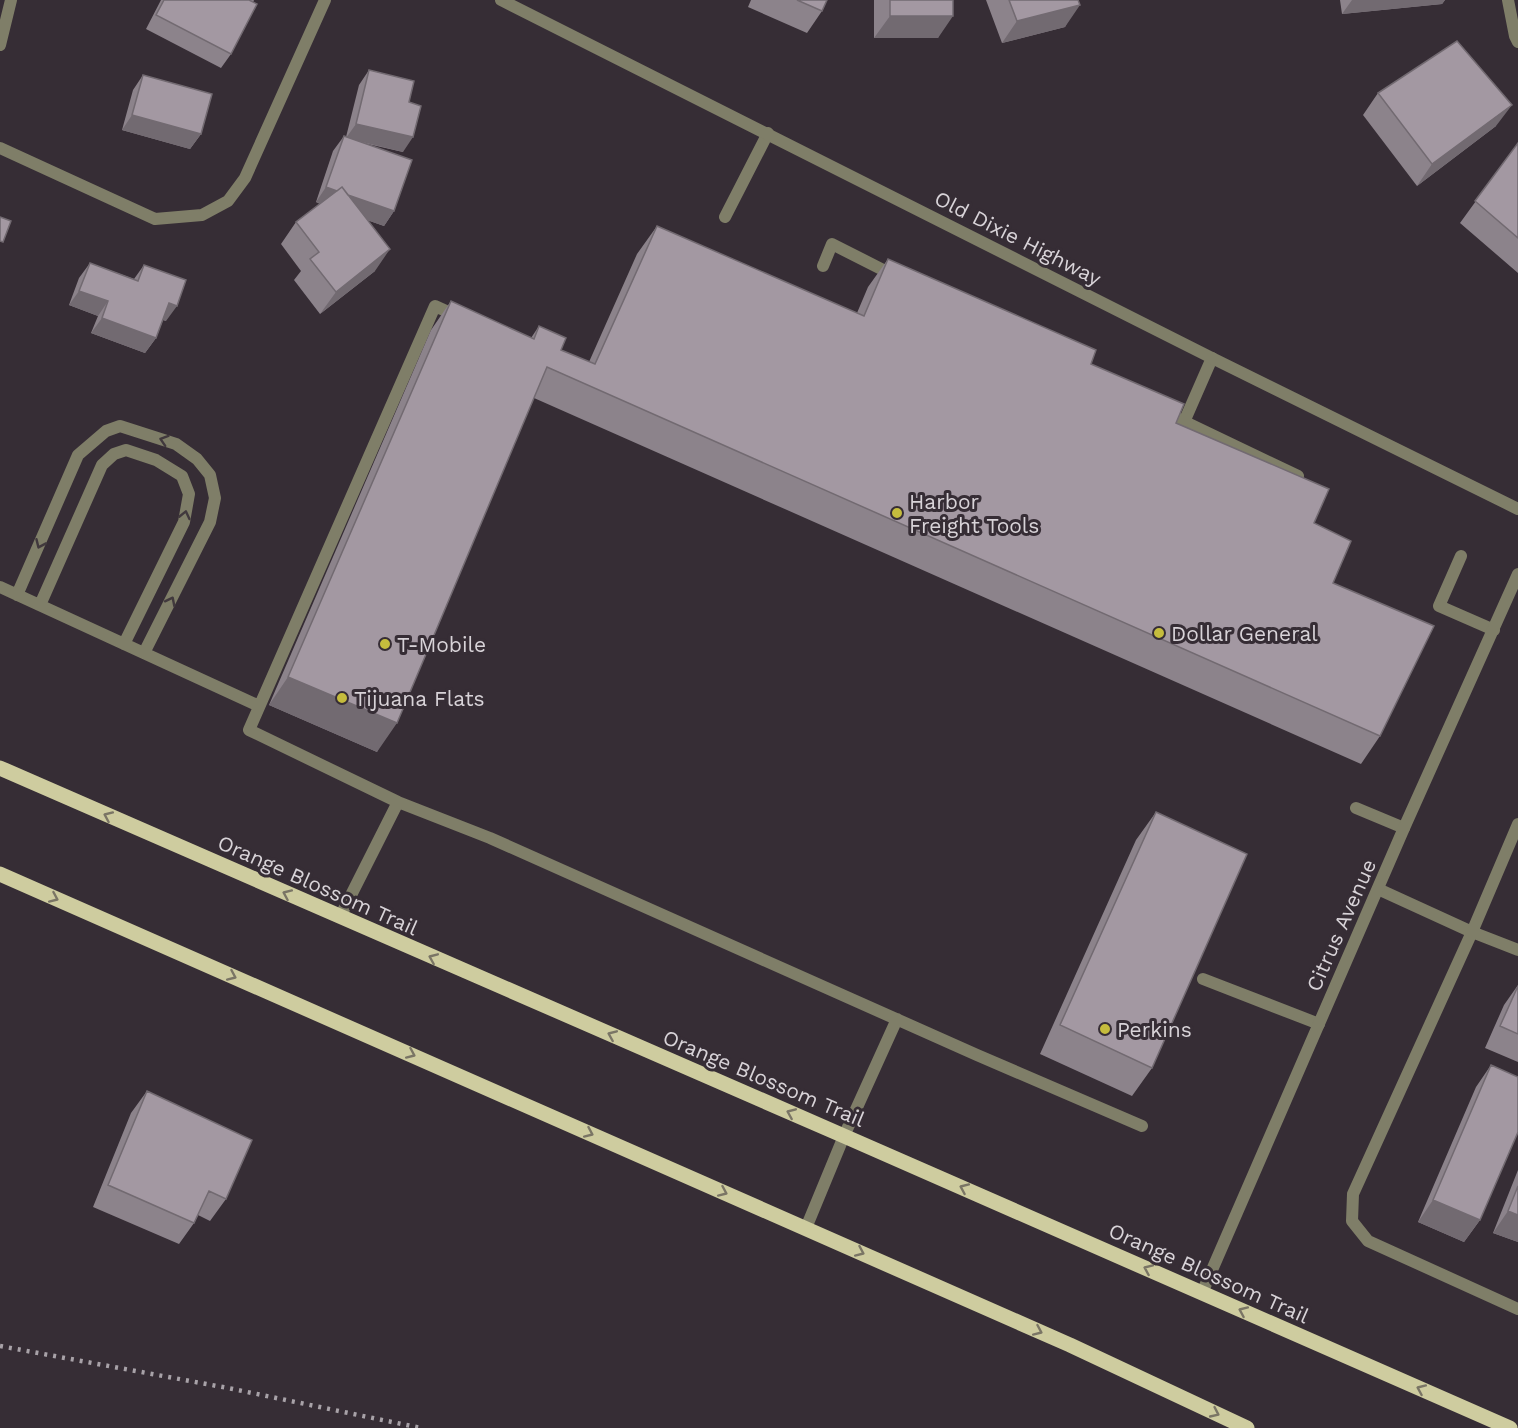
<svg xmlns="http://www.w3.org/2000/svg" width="1518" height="1428" viewBox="0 0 1518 1428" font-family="'Work Sans',sans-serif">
<rect width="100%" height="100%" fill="#362d35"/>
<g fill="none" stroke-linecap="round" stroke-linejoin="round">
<!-- service -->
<path stroke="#7f7e68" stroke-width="12" d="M0,45l11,-45
M725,217l43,-84
M823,266l9,-22 63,32
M457,316l-22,-10 -186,424 149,72 92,36 487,217 165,71
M1164,412l134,64
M1184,422l28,-64
M1461,556l-22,50 55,24
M0,587l259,119
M17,595l61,-140 28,-24 14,-5 56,18 21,15 13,16 5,23 -5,24 -66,131
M40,605l62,-140 12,-11 12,-4 30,10 26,16 7,18 -5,28 -60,122
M1356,808l48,20
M1518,824l-46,108 -119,262 -1,27 16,20 150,68
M1378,889l94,43 46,18
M340,917l58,-115
M1203,979l116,45
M806,1228l38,-92 53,-117"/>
<!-- minor -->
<path stroke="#7f7e68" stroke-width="12" d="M1508,0l7,36 3,6
M0,148l155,71 47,-4 26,-14 17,-23 80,-178
M1202,1293l202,-465 114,-254"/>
<!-- tertiary -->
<path stroke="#7f7e68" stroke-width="12" d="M501,0l711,358 306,151"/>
<!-- primary -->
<path stroke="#cecc9f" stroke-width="15" d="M0,768l844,368 666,292
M0,874l1070,471 177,83"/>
<!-- rail -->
<path stroke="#a8a2a8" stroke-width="4.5" stroke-dasharray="3 6" stroke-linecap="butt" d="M0,1346l228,42 193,40"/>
</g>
<!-- wall -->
<path fill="#8c838b" d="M161,0h93l-23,54 -10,14 -75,-39z
M751,0h76l-5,11 -15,22 -59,-26z
M874,0h79l-15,38h-64z
M986,0h92l-13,27 -63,16z
M1340,0h105l-3,4 -100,10z
M369,70l40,32 -6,50 -44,-10 35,69 -10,15 -17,-6 8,51 -55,43 -26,-34 7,-9 -20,-27 15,-22 24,-18 -4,-2 17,-51 11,-15 2,1 13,-52z
M143,75l58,59 -11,15 -68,-19 11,-40z
M1378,93l118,33 -79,60 -54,-71z
M1518,143v130l-58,-50z
M657,226l200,87 11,-26 20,-28 203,105 85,59 138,100 66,213 -19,28 -827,-366 -157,354 -108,-47 162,-375 20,-29 80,37 8,-12 22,24 28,12 48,-108z
M90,263l44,16 10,-14 22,56 -3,-1 -7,18 -11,15 -54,-20 7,-17 -29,-11 10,-27z
M1156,812l-4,256 -20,28 -92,-42 96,-214z
M1518,985v77l-33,-14 19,-43z
M1491,1065l-11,155 -16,22 -46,-20 58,-135z
M147,1091l79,108 -16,22 -12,-6 -4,8 -15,21 -86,-37 38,-94z
M1518,1170v72l-25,-9z"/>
<!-- shaded-wall -->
<path fill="#726a71" d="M1352,0h93l-3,4 -100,10z
M1080,5l-15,22 -63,16 15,-22z
M890,16h63l-15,22h-64z
M1512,105l-16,21 -79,60 15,-22z
M132,115l69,19 -11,15 -68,-19z
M356,124l57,13 -10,15 -57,-14z
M326,187l68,24 -10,15 -68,-24z
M390,249l-15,22 -55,43 16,-22z
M79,291l29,10 -10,15 -29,-11z
M169,303l8,3 -11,15 -8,-3z
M102,318l54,20 -11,15 -54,-20z
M288,677l109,46 -20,29 -108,-47z
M1433,1200l47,20 -16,22 -46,-20z
M1508,1211l10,4v27l-25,-9z"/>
<!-- building -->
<path fill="#a398a2" stroke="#726a71" stroke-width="1.5" d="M164,0h85l8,4 -26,50 -75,-39z
M797,0h30l-5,11z
M890,0h63v16h-63z
M1009,0h69l2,5 -63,16z
M1457,41l55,64 -80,59 -54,-71z
M369,70l45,11 -5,21 12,4 -8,31 -57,-13z
M143,75l69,19 -11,40 -69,-19z
M344,136l68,24 -18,51 -46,-16 -6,-8 -5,4 -11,-4z
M1518,143v95l-43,-37z
M342,187l48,62 -54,43 -26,-33 9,-7 -23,-30z
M0,217l11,4 -8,21 -3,-1z
M657,226l207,90 24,-57 208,91 -5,14 93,40 -8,19 153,66 -15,34 37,18 -18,42 101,43 -54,110 -833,-369 -150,356 -109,-46 163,-376 83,38 5,-13 27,12 -5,12 34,14z
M90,263l48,18 6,-16 42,15 -9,26 -8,-3 -13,35 -54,-20 6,-17 -29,-10z
M1156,812l91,42 -95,214 -92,-43z
M1518,986v48l-18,-8z
M1491,1065l27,12v55l-38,88 -47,-20z
M147,1091l105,49 -26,59 -17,-8 -15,32 -86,-38z
M1518,1186v29l-10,-4z"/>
<!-- one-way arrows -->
<defs><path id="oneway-chevron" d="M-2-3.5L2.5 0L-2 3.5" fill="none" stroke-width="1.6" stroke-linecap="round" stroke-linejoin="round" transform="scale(1.5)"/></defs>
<g stroke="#41393d">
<use href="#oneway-chevron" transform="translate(164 440) rotate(-162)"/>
<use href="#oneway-chevron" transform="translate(185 515) rotate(-77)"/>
<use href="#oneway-chevron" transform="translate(40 544) rotate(114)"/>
<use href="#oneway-chevron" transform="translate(171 601) rotate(-63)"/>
</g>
<g stroke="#7a7565">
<use href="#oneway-chevron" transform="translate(108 816) rotate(-156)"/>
<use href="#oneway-chevron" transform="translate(287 894) rotate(-156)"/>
<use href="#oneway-chevron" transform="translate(54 898) rotate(24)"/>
<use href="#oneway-chevron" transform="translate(433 958) rotate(-157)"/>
<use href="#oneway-chevron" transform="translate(232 976) rotate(24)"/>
<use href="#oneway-chevron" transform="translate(612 1035) rotate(-157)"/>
<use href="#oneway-chevron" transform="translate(411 1054) rotate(24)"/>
<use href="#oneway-chevron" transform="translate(791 1113) rotate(-157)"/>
<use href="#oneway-chevron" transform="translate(589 1133) rotate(24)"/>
<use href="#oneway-chevron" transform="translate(964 1188) rotate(-156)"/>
<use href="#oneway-chevron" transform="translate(723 1192) rotate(24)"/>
<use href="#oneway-chevron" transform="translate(860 1252) rotate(24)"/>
<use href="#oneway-chevron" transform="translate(1148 1269) rotate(-156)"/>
<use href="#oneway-chevron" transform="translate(1243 1311) rotate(-156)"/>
<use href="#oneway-chevron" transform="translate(1038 1331) rotate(24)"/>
<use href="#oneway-chevron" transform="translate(1421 1389) rotate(-156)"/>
<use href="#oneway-chevron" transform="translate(1215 1413) rotate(25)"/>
</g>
<!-- markers -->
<g fill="#c5bc3d" stroke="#362d35" stroke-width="2">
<circle cx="897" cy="513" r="6"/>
<circle cx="1159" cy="633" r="6"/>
<circle cx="385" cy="644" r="6"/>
<circle cx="342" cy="698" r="6"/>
<circle cx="1105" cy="1029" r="6"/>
</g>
<g text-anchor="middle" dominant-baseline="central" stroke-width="6" stroke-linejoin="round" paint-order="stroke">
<!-- street labels -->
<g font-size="21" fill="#d8d3d8" stroke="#362d35">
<text transform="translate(1018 238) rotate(27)">Old Dixie Highway</text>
<text transform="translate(318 885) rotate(24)">Orange Blossom Trail</text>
<text transform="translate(1341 925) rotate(-66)">Citrus Avenue</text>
<text transform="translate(764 1078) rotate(23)">Orange Blossom Trail</text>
<text transform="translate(1209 1273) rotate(24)">Orange Blossom Trail</text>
</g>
<!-- poi labels -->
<g font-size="21" fill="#d8d3d8" stroke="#362d35" text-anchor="start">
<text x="909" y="501">Harbor<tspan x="909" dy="24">Freight Tools</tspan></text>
<text x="1171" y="633">Dollar General</text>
<text x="397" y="644">T-Mobile</text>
<text x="354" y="698">Tijuana Flats</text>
<text x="1117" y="1029">Perkins</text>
</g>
</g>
</svg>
